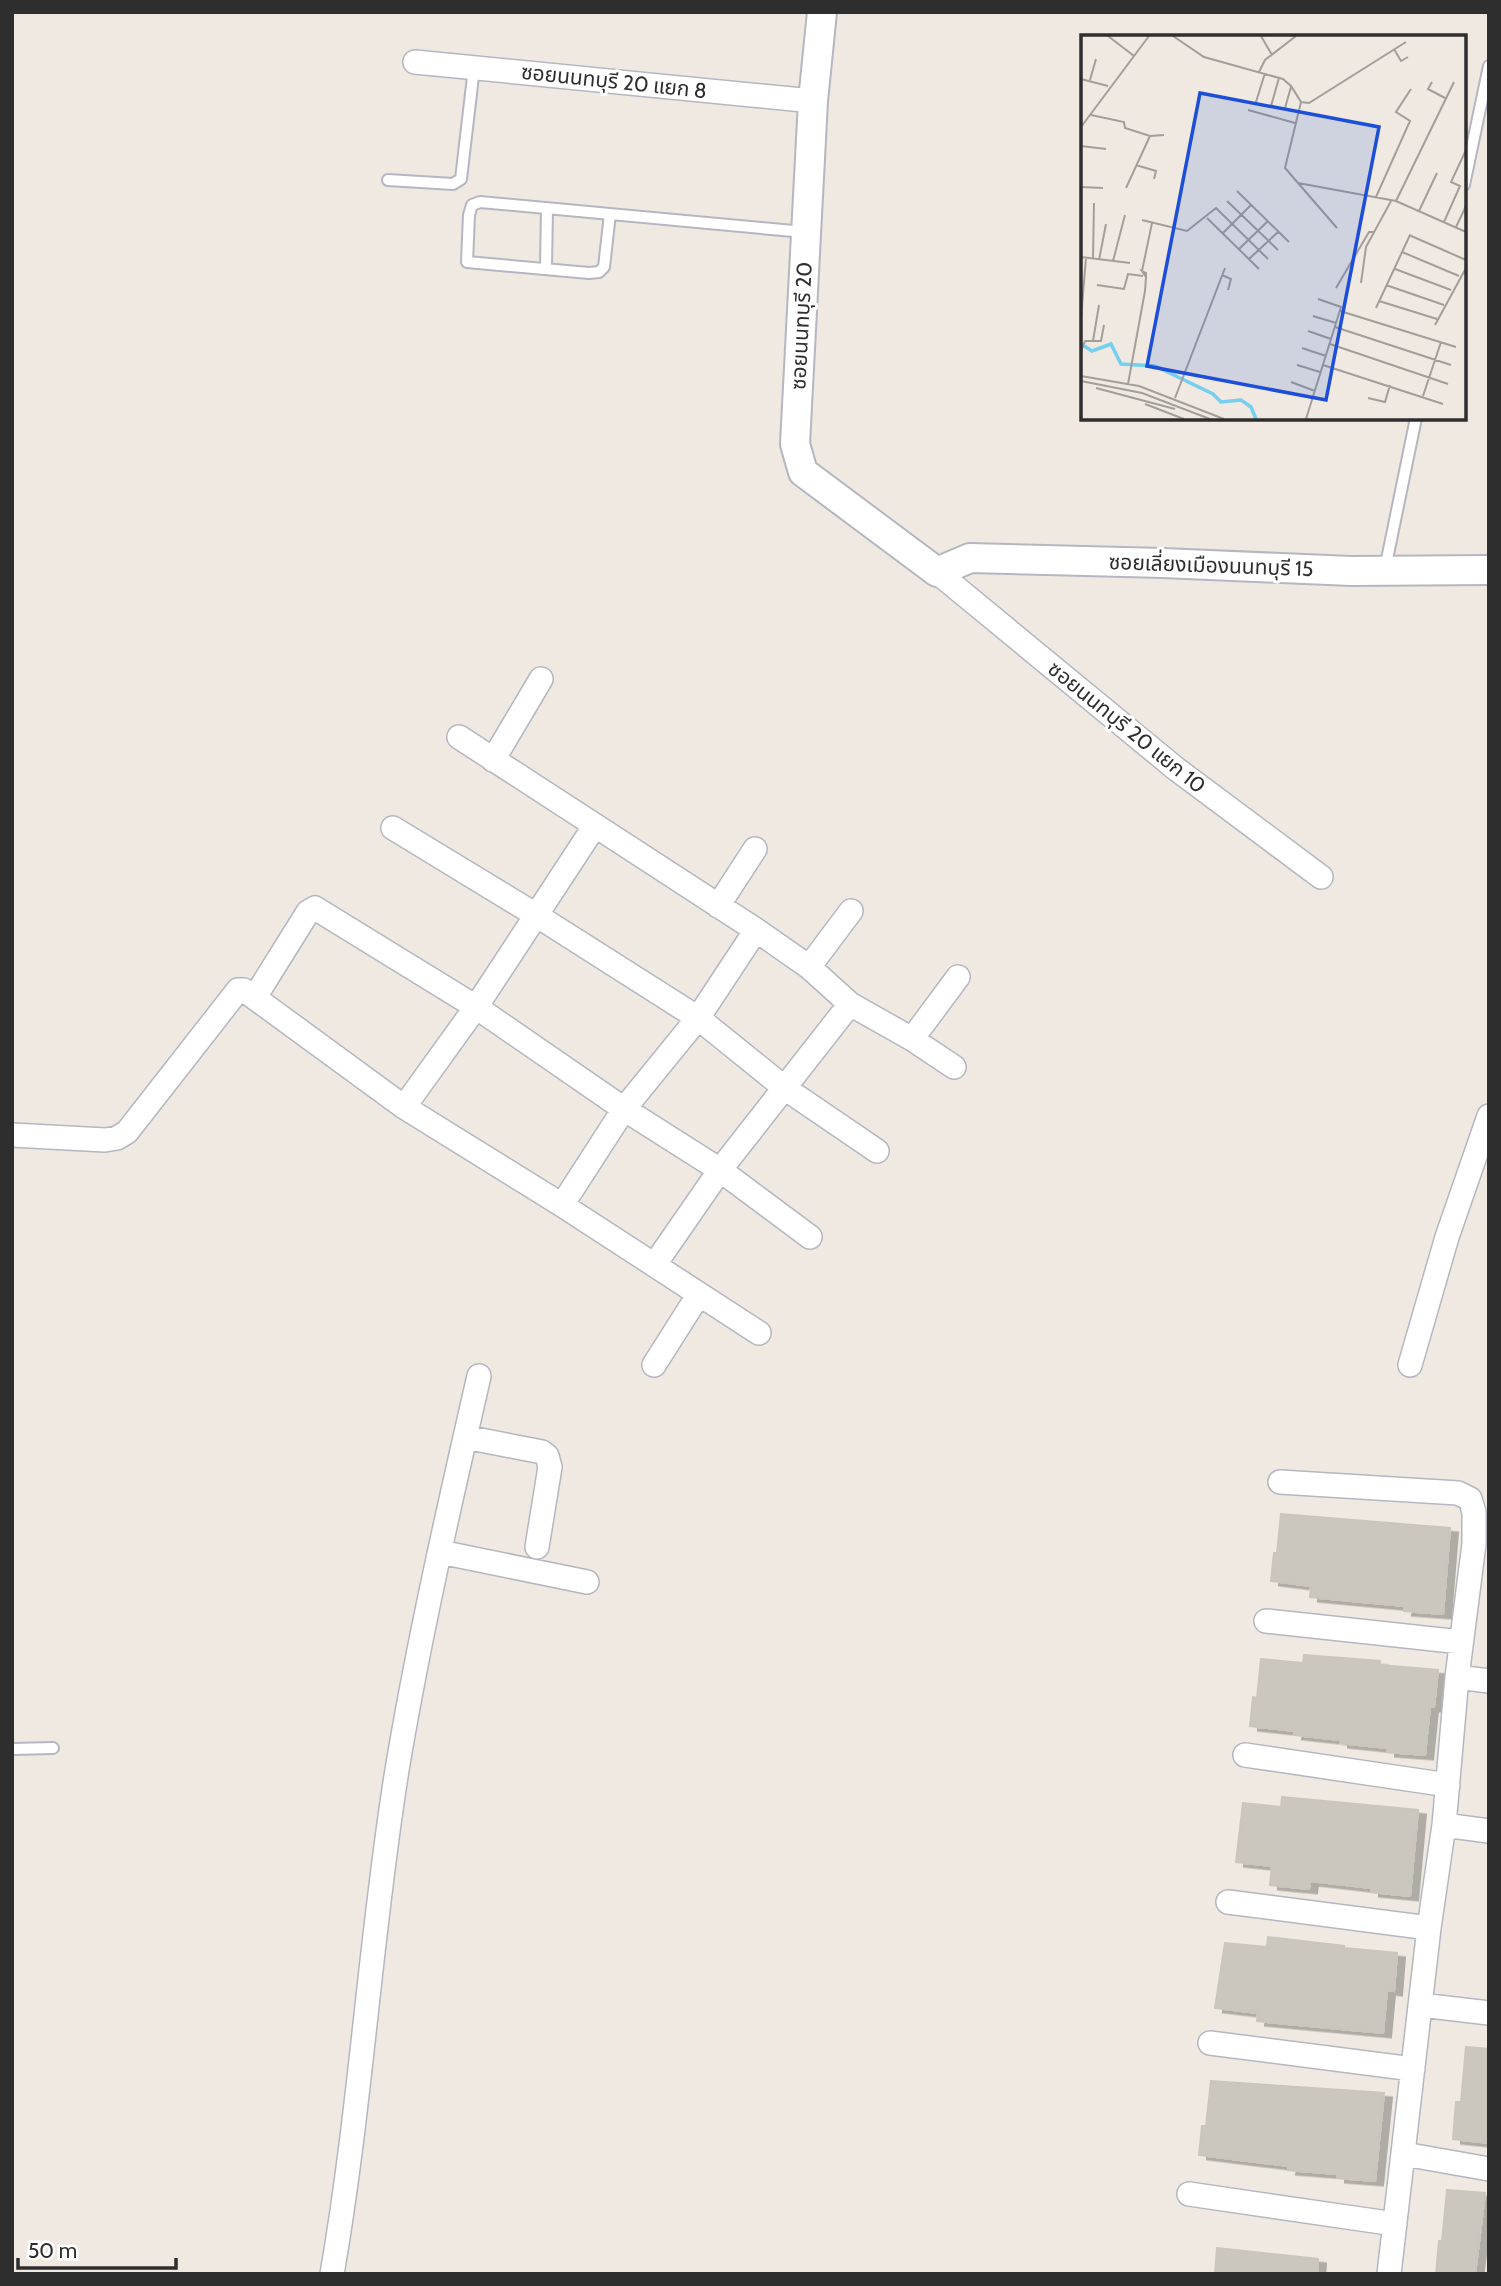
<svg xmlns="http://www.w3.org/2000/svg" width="1501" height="2286" viewBox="0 0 1501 2286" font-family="Cabin,'Noto Sans Thai',sans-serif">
<defs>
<filter id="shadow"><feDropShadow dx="8" dy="4.5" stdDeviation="0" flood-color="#0004"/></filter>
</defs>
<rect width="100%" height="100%" fill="#efe9e1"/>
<!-- building -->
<path fill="#cbc7bf" stroke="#cbc5ba" stroke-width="2" filter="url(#shadow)" d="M1281,1514l169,14 -7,86 -39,-3 1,-5 -95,-9 1,-11 -40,-5 3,-28h3z
M1304,1655l76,6v4l58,5 -4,37h-4l-5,48 -38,-3v-4l-47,-5v-3l-46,-5 1,-4 -45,-5 3,-29 4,1 4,-39 42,4z
M1282,1797l136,13 -8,86 -39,-4v-4l-61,-7 -1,8 -39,-4 2,-19 -36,-4 7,-59 38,4z
M1268,1937l76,9v2l53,5 -3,38 -7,-1 -4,43 -126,-12 1,-8 -43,-5 10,-65 42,4z
M1466,2047l23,2v94l-36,-4 3,-37h5z
M1211,2081l173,12 -9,88 -38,-3v-4l-49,-4 1,-4 -90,-11 3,-29h4z
M1447,2190l38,3 -10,81h-39l3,-33h3z
M1217,2248l101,11 -1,15h-102z"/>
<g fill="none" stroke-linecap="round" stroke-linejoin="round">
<defs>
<path id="service" d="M388,180l65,4 8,-5 13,-111
M1464,185l25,-119
M610,214l-6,53 -5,5 -10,1 -122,-11 2,-47 3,-10 8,-3c108,10 216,20 324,30
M546,267l1,-59
M1385,569l31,-151
M12,1749l41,-1"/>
<path id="minor" d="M415,62l398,39
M937,572l238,196 146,109
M459,737l297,193 53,37 41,37 62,35 42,28
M493,760l48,-81
M393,828l143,87 162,103 88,71 91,62
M718,906l37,-57
M809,967l42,-56
M255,997l53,-85 7,-4 161,99 148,102 96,61 90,67
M912,1039l46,-62
M404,1107l72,-100 118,-180
M12,1135l93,5 12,-2 10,-6 111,-142h6l160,117 158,98 197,128
M562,1205l62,-96 74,-91 58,-88
M655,1264l65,-94 130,-166
M654,1365l45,-71
M1410,1365l37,-128 42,-121
M465,1437l77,15 5,4 3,11 -13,80
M1280,1482l178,11 12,6 4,13v32l-17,133 -13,148 -15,103 -40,346
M440,1552l147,30
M1266,1621l195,21
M1457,1677l32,4
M1245,1755l203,30
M1444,1825l45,6
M1228,1902l201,26
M1421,2005l68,8
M1210,2043l203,26
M1404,2154l85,15
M1189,2194l206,30
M332,2274c29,-167 38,-337 65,-504 22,-132 52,-263 82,-394"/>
<path id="tertiary" d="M822,12l-9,89 -18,343 8,28 134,100 33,-14 193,5 188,8 138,-1"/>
</defs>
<!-- service casing -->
<use href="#service" stroke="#b4b7c1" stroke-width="14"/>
<!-- minor casing -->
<use href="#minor" stroke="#b4b7c1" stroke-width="26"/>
<!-- tertiary casing -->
<use href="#tertiary" stroke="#b4b7c1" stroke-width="32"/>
<!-- service -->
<use href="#service" stroke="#fff" stroke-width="10"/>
<!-- minor -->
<use href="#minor" stroke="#fff" stroke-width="23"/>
<!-- tertiary -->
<use href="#tertiary" stroke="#fff" stroke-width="28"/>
</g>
<g text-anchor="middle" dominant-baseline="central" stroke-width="6" stroke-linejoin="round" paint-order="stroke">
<!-- street labels -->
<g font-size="21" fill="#2e2e2e" stroke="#fff">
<text transform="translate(614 81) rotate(6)">ซอยนนทบุรี 20 แยก 8</text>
<text transform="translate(801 326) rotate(-87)">ซอยนนทบุรี 20</text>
<text transform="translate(1211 565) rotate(2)">ซอยเลี่ยงเมืองนนทบุรี 15</text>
<text transform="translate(1127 727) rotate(39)">ซอยนนทบุรี 20 แยก 10</text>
</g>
</g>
<!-- overview -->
<g transform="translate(1081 35)">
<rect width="385" height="385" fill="#efe9e1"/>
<path fill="none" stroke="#75cff0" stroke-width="3.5" d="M0,309l11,7 19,-7 10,20 34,2 58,28 8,8 20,-2 10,7 5,12"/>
<path fill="none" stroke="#a29e99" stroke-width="2" d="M27,1l26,20M92,1l31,21 79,22 8,7 10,16 -16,66 52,60M180,1l11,19M313,14l7,12 7,-4M178,37l6,-12 31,-24M0,44l27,7M9,45l6,-21M351,47l-4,7 17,9M175,67l9,-29M220,67l8,1 97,-61M190,71l8,-28M204,73l6,-21M167,75l47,13M10,80l33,7 1,6 25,8 14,-1M0,92l68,-91M0,111l25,3M55,130l20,6 -2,8M217,148l98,18 70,31M0,152l22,1M45,153l24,-52M156,156l52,51M295,162l34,-76 -14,-9 15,-23M146,166l51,49M315,166l58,-119M338,176l18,-38M126,183l52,51M61,185l45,11 29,-23 52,51M363,187l16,-36 -9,-4 15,-32M375,192l10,-21M141,199l29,-29M328,200l57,25M158,214l29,-28M321,217l57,24M0,222l49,6M12,224l1,-56M168,224l29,-27M18,225l7,-36M32,226l12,-46M314,234l56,21M61,236l10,-48M141,240l9,4 -3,11M280,248l5,-36 25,-46M16,250l27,4 4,-15 15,2M305,250l58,20M255,253l33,-56h5M298,266l58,18M295,273l34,-73M259,276l116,36M232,281l23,7M0,283l5,-60M354,290l31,-57M254,292l116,38M227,296l23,8M12,306l6,-36M249,309l118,40M221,313l24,8M0,316l4,-10h16l3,-16M216,330l23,7M242,330l120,39M0,341l58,10 85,33M0,346l61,12 68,26M210,347l24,9M47,349l17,-93 1,-14 -4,-6 4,2v4M15,353l79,21M342,361l18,-54M94,363l50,-130M287,363l17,4 5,-17M64,369l39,15M225,384l35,-112 -23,-8"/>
<path fill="#1d4ed8" fill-opacity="0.15" stroke="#1d4ed8" stroke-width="3.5" d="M119,58l179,34 -53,273 -179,-34z"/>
<rect width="385" height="385" fill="none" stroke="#2e2e2e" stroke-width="3.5"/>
</g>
<!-- border -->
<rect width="1501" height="2286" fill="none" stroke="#2e2e2e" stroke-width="28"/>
<!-- scale -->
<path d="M18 2258v10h158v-10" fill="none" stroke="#2e2e2e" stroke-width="3.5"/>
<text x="28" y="2258" font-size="21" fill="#2e2e2e" stroke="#ffffff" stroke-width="5" paint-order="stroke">50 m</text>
</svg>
